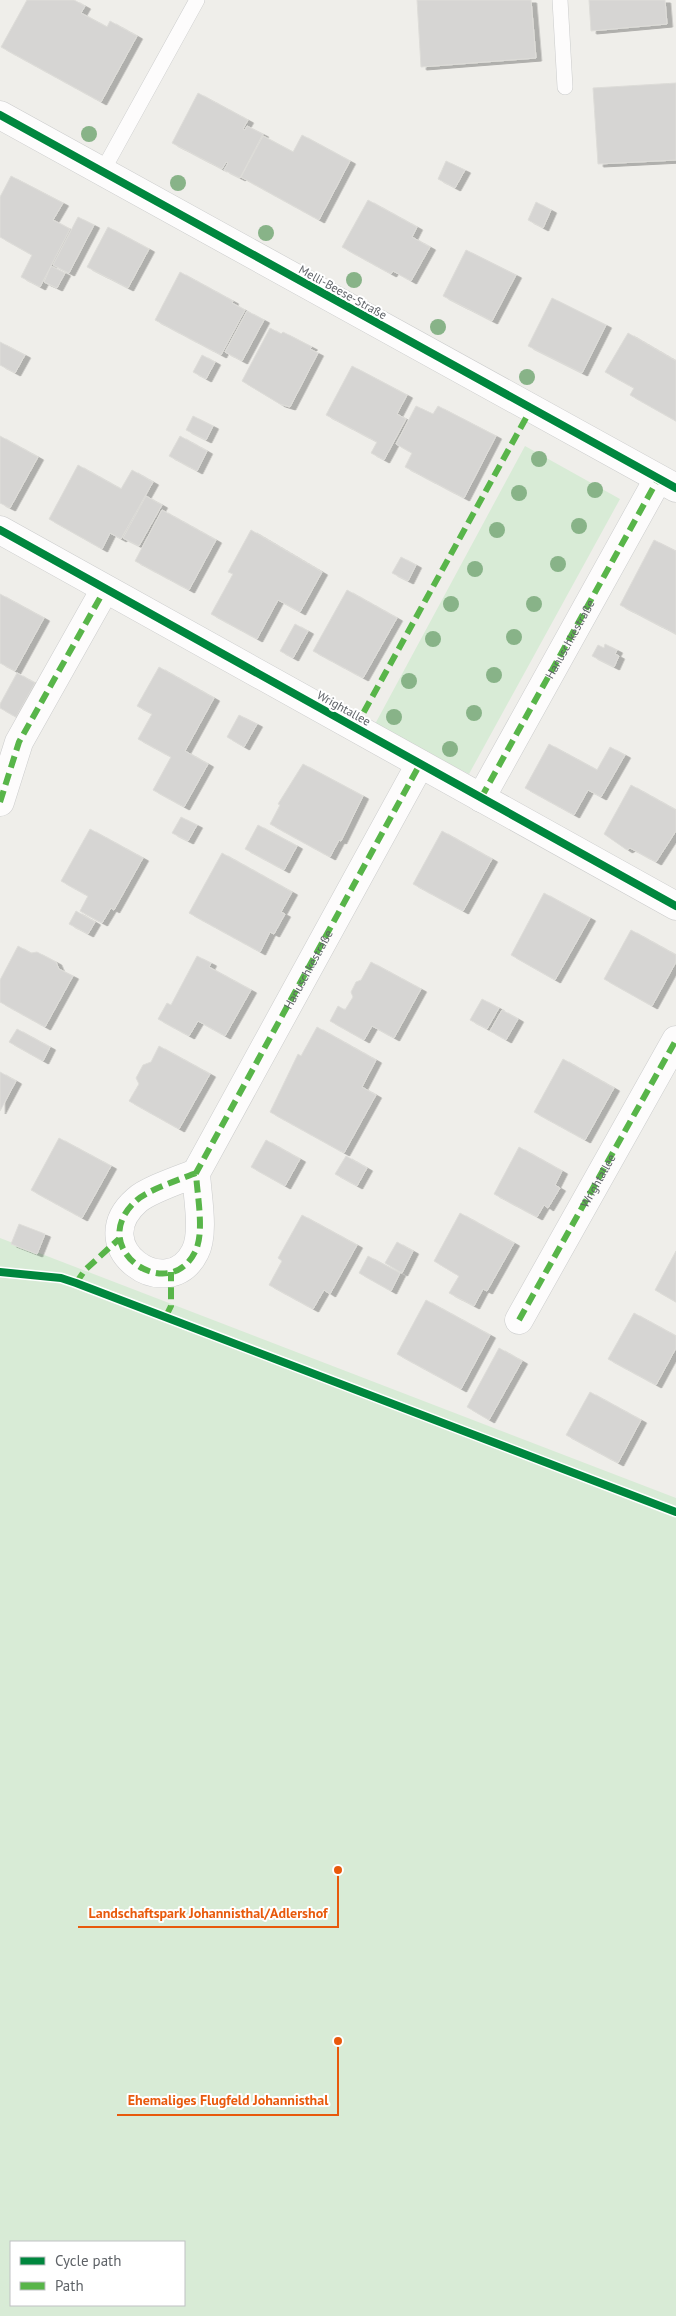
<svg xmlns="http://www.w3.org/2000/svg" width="676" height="2316" viewBox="0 0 676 2316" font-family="'PT Sans',sans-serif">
<defs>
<filter id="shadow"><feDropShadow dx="5.5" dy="3" stdDeviation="0" flood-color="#0004"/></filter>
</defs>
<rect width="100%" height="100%" fill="#efeeea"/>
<!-- green -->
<path fill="#d8ebd6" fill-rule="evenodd" d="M525,446l95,53 -151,275 -95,-48z
M0,1238l676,260v818h-676zM11,2242h173v63h-173z"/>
<!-- building -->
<path fill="#d6d5d3" stroke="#deddd9" filter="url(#shadow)" d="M27,0h47l11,6 -4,7 26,14 3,-6 27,15 -36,66 -100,-55z
M417,0h114l5,58 -115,9z
M589,0h76l2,24 -76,7z
M676,83v77l-78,4 -5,-76z
M198,93l50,27 -5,9 2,1 2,-4 16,8 -23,44 -16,-8 4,-7 -2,-1 -4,7 -50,-26z
M302,135l48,26 -31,59 -78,-43 22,-41 30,16z
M446,161l19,9 -10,18 -17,-9z
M11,176l52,27 -10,17 17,9 -30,58 -19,-10 11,-22 -32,-18v-40z
M368,200l49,27 -5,10 18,10 -19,34 -18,-10 -2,3 -49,-27z
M536,202l15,8 -8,18 -15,-8z
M78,217l16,8 -25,48 -16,-8z
M108,227l41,22 -21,39 -41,-21z
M466,250l50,25 -24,46 -49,-25z
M51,266l14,7 -8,15 -13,-6z
M180,272l53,29 -1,2 13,7 -24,45 -66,-35z
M552,298l54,27 -24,48 -54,-27z
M247,311l17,9 -22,41 -17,-9z
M270,328l11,6 2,-2 29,15 -2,2 8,4 -28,54 -10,-3 -38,-23z
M628,333l48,28v60l-46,-26 4,-7 -29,-16z
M0,342l25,13 -10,18 -15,-8z
M202,355l13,7 -9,17 -13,-7z
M352,366l55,29 -10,19 9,5 -22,41 -13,-7 6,-11 -51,-27z
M416,406l17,8 5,-8 58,30 -32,62 -59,-31 7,-14 -16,-9z
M193,416l20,10 -7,14 -20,-10z
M0,436l38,21 -28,51 -10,-5z
M180,436l27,15 -10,20 -28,-15z
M78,465l43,24 11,-19 21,12 -32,57 -11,-6 -8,16 -53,-30z
M146,496l16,9 -23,41 -16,-8z
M162,510l54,30 -27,50 -54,-29z
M251,530l71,42 -22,40 -22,-12 -21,39 -46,-25 22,-40 -5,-2z
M654,540l22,11v83l-56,-29z
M401,557l15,8 -8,16 -16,-8z
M347,590l50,28 -34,60 -50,-27z
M0,594l44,24 -29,53 -15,-8z
M295,624l13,7 -15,27 -13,-7z
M605,644l12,6 -2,4 4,2 -5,11 -22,-11 6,-11 6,3z
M159,667l55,31 -29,53 23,13 -24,43 -31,-17 18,-33 -33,-18 14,-25 -15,-8z
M17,673l18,10 -19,34 -16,-9v-4z
M239,715l18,9 -13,23 -17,-10z
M549,744l48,26 13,-23 15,8 -24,42 -13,-7 -14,25 -49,-27z
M303,764l60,32 -22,45 -2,-1 -9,17 -60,-33 10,-19 -2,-1z
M631,785l45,25v21l-20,31 -26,-14 -3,2 -23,-16z
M181,817l16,8 -9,16 -16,-8z
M258,825l39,21 -13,24 -39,-21z
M90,829l53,29 -29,52 -3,-2 -9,15 -22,-12 8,-15 -27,-15z
M442,831l50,28 -29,52 -50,-27z
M222,853l70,39 -11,20 4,2 -11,20 -4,-2 -10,20 -71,-39z
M544,893l46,25 -35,62 -44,-25z
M76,911l19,11 -7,12 -19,-10z
M631,930l45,25v7l-24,44 -48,-27z
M18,946l13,7 6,-1 19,10 3,7 14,7 -28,51 -45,-25v-22z
M197,956l14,7 -2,4 42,23 -26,46 -27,-15 -9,15 -31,-17 9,-16 4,2z
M371,962l50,27 -27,49 -22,-12 -8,14 -34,-19 8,-15 7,4 8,-13 -2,-5 5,-10 5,-2z
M482,999l17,9 -12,21 -17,-9z
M502,1010l16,9 -12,21 -16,-9z
M317,1027l59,33 -14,27 14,8 -32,58 -74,-41 28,-58 3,2z
M17,1029l33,18 -7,14 -34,-19z
M159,1046l51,28 -31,55 -50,-28 10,-17 -3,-6 7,-13 8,-3z
M563,1059l51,29 -29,52 -51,-28z
M0,1072l16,9 -16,30z
M59,1138l52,28 -29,52 -51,-28z
M266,1140l34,19 -15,27 -34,-19z
M519,1147l43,24 -7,14 5,3 -12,20 -4,-3 -7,12 -43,-23z
M346,1156l21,12 -10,18 -22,-12z
M460,1213l54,30 -27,48 -4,-2 -9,17 -25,-13 10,-17 -25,-15z
M302,1215l55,30 -27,49 -6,-4 -11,19 -44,-24 13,-24 -4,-3z
M19,1224l26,10 -8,20 -26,-10z
M397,1242l16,9 -11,22 -17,-10z
M676,1251v51l-21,-12z
M368,1256l32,17 -9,18 -32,-18z
M426,1300l64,35 -29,54 -64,-35z
M634,1313l42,23v12l-20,37 -48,-26z
M499,1348l23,13 -33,59 -22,-13z
M590,1392l51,28 -23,43 -52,-28z"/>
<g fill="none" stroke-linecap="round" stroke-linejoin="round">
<defs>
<path id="service" d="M560,0l5,87
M102,172l95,-172"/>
<g id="minor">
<path d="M0,115l676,373"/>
<path d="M0,530l676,376"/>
<path d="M481,798l177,-319"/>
<path d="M0,802l19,-60 86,-153"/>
<path id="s1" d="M196,1173c-15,6 -48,17 -59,27 -54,47 31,106 58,52 10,-19 2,-57 1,-79l224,-409"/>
<path id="s2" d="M519,1320l157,-280"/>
</g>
</defs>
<!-- service casing -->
<use href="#service" stroke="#cbcccc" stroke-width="16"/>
<!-- minor casing -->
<use href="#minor" stroke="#cbcccc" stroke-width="29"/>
<!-- service -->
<use href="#service" stroke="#fdfcfc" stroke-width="15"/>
<!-- minor -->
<use href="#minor" stroke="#fdfcfc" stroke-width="28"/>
<!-- quiet -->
<g stroke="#58b549" stroke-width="6" stroke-dasharray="12 6" stroke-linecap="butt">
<path d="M355,728l176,-319"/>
<path id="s3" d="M481,798l177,-319"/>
<path d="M0,802l19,-60 86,-153"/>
<path d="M196,1173c-15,6 -48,17 -59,27 -54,47 31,106 58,52 10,-19 2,-57 1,-79l224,-409"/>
<path d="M76,1283l9,-13 34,-31"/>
<path d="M166,1316l5,-10v-34"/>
<path d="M519,1320l157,-280"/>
</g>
<defs>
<path id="cycleway" d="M0,115l676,373
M0,530l676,376
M0,1272l61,6 15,5 600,229"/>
</defs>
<!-- cycleway casing -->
<use href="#cycleway" stroke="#fff" stroke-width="11"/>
<!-- cycleway -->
<use href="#cycleway" stroke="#00873e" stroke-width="8"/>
</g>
<!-- trees -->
<g fill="#88b388">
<circle cx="89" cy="134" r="8"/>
<circle cx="178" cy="183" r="8"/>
<circle cx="266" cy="233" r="8"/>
<circle cx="354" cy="280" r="8"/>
<circle cx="438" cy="327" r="8"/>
<circle cx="527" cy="377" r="8"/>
<circle cx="539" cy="459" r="8"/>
<circle cx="595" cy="490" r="8"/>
<circle cx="519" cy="493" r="8"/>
<circle cx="579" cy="526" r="8"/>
<circle cx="497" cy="530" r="8"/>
<circle cx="558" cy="564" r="8"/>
<circle cx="475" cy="569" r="8"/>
<circle cx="451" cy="604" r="8"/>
<circle cx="534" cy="604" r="8"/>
<circle cx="514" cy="637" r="8"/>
<circle cx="433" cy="639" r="8"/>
<circle cx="494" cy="675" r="8"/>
<circle cx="409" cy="681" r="8"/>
<circle cx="474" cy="713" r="8"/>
<circle cx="394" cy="717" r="8"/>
<circle cx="450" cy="749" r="8"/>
</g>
<g text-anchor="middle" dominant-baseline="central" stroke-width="4" stroke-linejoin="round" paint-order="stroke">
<!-- street labels -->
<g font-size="12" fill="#5f6368" stroke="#fff">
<text transform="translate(343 292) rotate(29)">Melli-Beese-Straße</text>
<text stroke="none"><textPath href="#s3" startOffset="182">Hanuschkestraße</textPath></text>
<text transform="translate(344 708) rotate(29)">Wrightallee</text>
<text stroke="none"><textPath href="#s1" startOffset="522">Hanuschkestraße</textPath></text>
<text stroke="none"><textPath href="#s2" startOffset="160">Wrightallee</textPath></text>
</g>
</g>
<!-- callouts -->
<path fill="none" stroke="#e8590c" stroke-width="2" d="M338 1870L338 1927H78M338 2041L338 2115H117"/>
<g fill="#e8590c" stroke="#fff" stroke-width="2">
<circle cx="338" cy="1870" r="5"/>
<circle cx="338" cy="2041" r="5"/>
</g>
<g font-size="14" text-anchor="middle" font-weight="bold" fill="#e8590c" stroke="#fff" stroke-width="4" stroke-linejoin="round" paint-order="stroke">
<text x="208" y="1918">Landschaftspark Johannisthal/Adlershof</text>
<text x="228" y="2105">Ehemaliges Flugfeld Johannisthal</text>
</g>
<!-- legend -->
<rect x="10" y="2241" width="175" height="65" fill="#ffffff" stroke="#bfc1c3"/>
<rect x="20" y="2257" width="25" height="8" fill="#00873e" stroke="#bfc1c3"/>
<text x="55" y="2266" font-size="15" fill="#5f6368">Cycle path</text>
<rect x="20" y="2282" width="25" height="8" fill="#58b549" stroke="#bfc1c3"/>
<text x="55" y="2291" font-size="15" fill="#5f6368">Path</text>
</svg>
